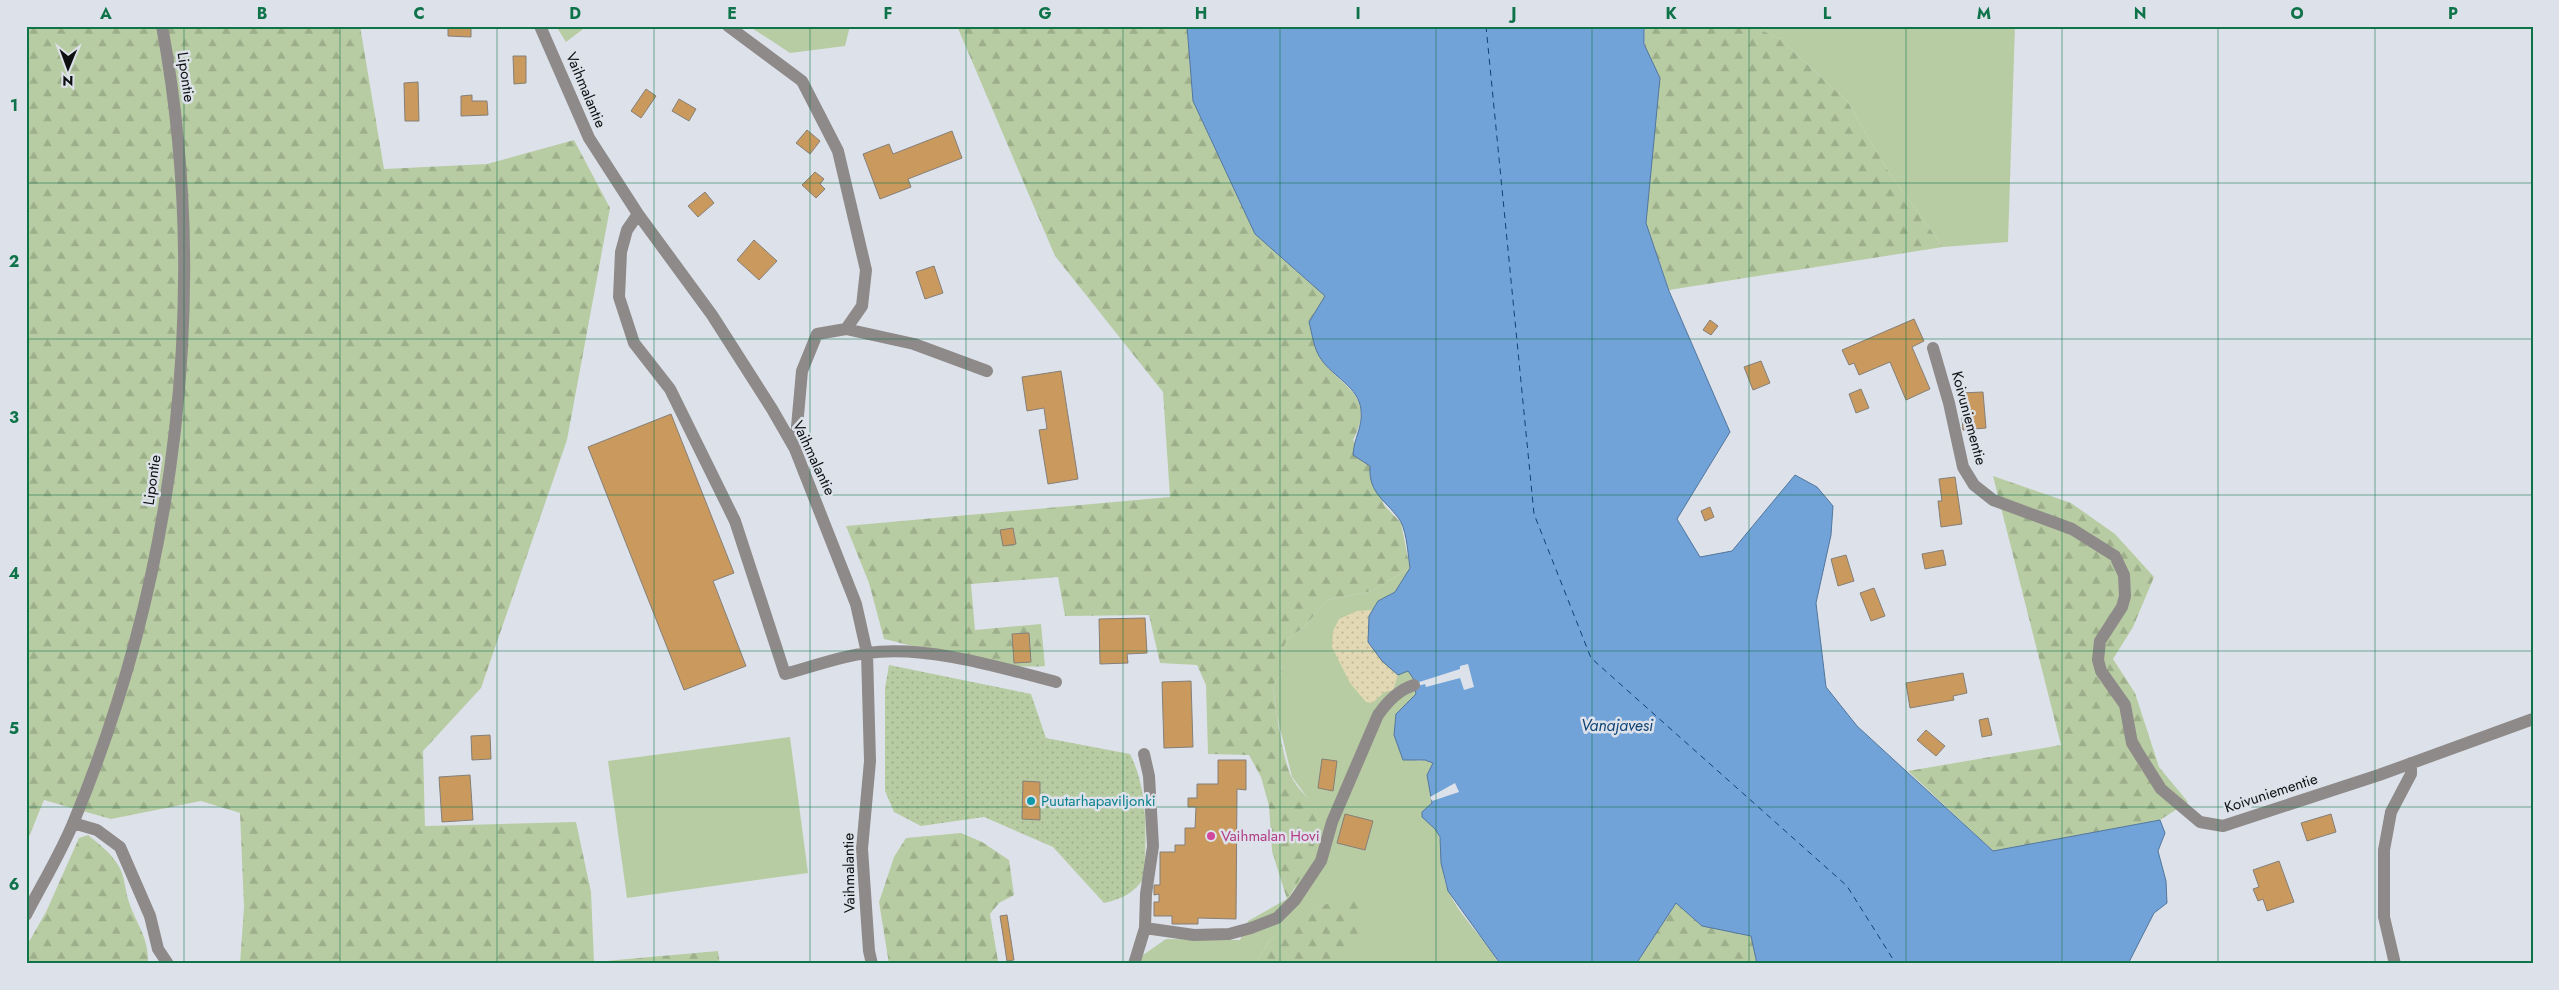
<svg xmlns="http://www.w3.org/2000/svg" width="2559" height="990" viewBox="0 0 2559 990" font-family="Jost,sans-serif">
<defs>
<pattern id="forest-firs" width="22" height="20" patternUnits="userSpaceOnUse" patternTransform="scale(1.25)"><rect width="22" height="20" fill="#b8cca3"/><path d="M5 1l3.5 6h-7zM16 11l3.5 6h-7z" fill="#9dae8b"/></pattern>
<pattern id="sand-dots" width="8" height="8" patternUnits="userSpaceOnUse" patternTransform="scale(1.25)"><rect width="8" height="8" fill="#e2d8b3"/><path d="M2 2h.1M6 6h.1" fill="none" stroke="#c1b899" stroke-width="1.8" stroke-linecap="round"/></pattern>
<pattern id="park-dots" width="8" height="8" patternUnits="userSpaceOnUse" patternTransform="scale(1.25)"><rect width="8" height="8" fill="#b8cca3"/><path d="M2 2h.1M6 6h.1" fill="none" stroke="#9dae8b" stroke-width="1.8" stroke-linecap="round"/></pattern>
</defs>
<rect width="100%" height="100%" fill="#dde2ea"/>
<!-- grass -->
<path fill="#b8cca3" d="M556,26h31l-21,16z
M749,26h101l-5,20 -55,7z
M1753,26h262l-7,216 -65,5 -55,-76 -41,-70 -67,-62z
M1410,568l-15,24 -17,9 30,70 5,7 3,16 -20,20 21,47 8,-1 8,3 -1,40 -10,9c5,11 15,16 17,25 5,15 1,36 9,53 9,23 38,50 51,74h-154l4,-4 -23,-56 -57,37 -13,23h-117l4,-9 23,-16 74,1 8,-19 39,-22 8,-10 21,-80 -24,-32 -15,-61 -4,-31 9,-12 -2,-16 7,-18 17,-12 23,-27 45,-9z
M790,737l18,136 -181,25 -19,-137z"/>
<!-- forest -->
<path fill="url(#forest-firs)" d="M26,26h334l24,143 103,-5 87,-24 36,68 -43,232 -86,248 -58,63 2,75 151,-4 15,70 3,70 124,-11 2,13h-480l4,-57 -4,-94 -39,-12 -90,18 -67,-19 -18,44z
M957,26h230l6,75 62,133 70,62 -16,26c3,11 5,28 12,37 23,31 55,36 32,81l17,26 14,39 17,18 9,45 -38,23 -45,9 -23,27 -17,12 -7,18 2,16 -9,12c3,25 9,70 18,91 5,12 17,20 24,31 12,22 -14,75 -28,92l-15,-48 -3,-45 -8,-29 -12,-22 -41,-1 -2,-69 -9,-20 -37,-2 -11,-48 -84,1 -7,-39 -87,7 4,46 66,-6 4,42c-50,4 -112,-16 -161,-27l-15,-56 -23,-57 324,-29 -7,-105 -108,-136z
M1644,26h109l27,13 67,62 41,70 55,76 -274,43 -23,-67 5,-66z
M1993,476l78,27 44,31 39,43 -21,50 -20,32 22,34 24,74 29,35 -28,18 -167,31 -85,-80 153,-26z
M961,833l21,9 27,18 5,35 -15,8 -9,11 8,47 -7,3h-102l-10,-62 15,-45 12,-19z
M88,835c11,9 23,18 30,30 7,10 7,26 11,37 8,24 20,35 19,62h-122v-17l20,-35 33,-74z
M1360,899l3,22 -14,39 -4,4h-89l13,-23 31,-21 26,-16z
M1676,903l26,23 49,10 6,28h-121z"/>
<!-- sand -->
<path fill="url(#sand-dots)" d="M1372,610c-7,12 3,42 11,52 4,5 10,9 15,13l-5,15 -8,2 -13,11 -6,-1 -16,-19 -18,-36 1,-16 6,-12 18,-8z"/>
<!-- park -->
<path fill="url(#park-dots)" d="M889,665l142,29 15,44 84,16c19,37 16,83 14,124 -10,15 -22,21 -40,25l-51,-56 -69,-30 -63,9 -27,-14 -9,-21v-103z"/>
<!-- water -->
<path fill="#71a2d8" stroke="#53769c" d="M1187,26h457v18l16,34 -14,145 23,68 61,141 -53,87 23,38 32,-6 63,-76 22,12 16,19 -2,29 -15,68 10,84 31,39 136,125 167,-31 5,13 -7,18 8,30 1,22 -13,10 -26,51h-371l-6,-28 -49,-10 -26,-23 -40,61 -137,-2 -51,-71 -7,-28 -1,-26 -5,-8 -13,-12v-5l10,-9 -5,-28 6,-12 -8,-3h-22l-9,-25 2,-21 20,-20 -3,-16 -5,-7 -10,4 -16,-14 -14,-19 1,-26 9,-15 17,-9 15,-24c-2,-13 -3,-34 -9,-46 -13,-21 -33,-27 -31,-56l-17,-11c1,-18 10,-28 8,-45 -2,-23 -28,-33 -40,-51 -7,-9 -9,-26 -12,-37l16,-26 -70,-62 -62,-133z"/>
<!-- pier -->
<path fill="#dde2ea" d="M1468,664l6,23 -10,3 -4,-12 -34,9 -1,-3 -11,3 -1,-3 47,-15v-3z
M1455,783l4,9 -27,9 -2,-4z"/>
<g fill="none" stroke-linecap="round" stroke-linejoin="round">
<!-- ferry -->
<path stroke="#0f4375" stroke-width="1" stroke-dasharray="6 5" stroke-linecap="butt" d="M1486,26l48,488 57,144 256,228 49,78"/>
</g>
<!-- building -->
<path fill="#ca995e" stroke="#857f78" d="M448,26h23v11l-23,-1z
M513,56h13v27l-12,1z
M418,82l1,39h-14l-1,-38z
M646,89l10,7 -15,22 -10,-7z
M472,95v6h15l1,14 -27,1v-20z
M679,99l17,10 -7,12 -17,-10z
M807,130l13,11 -10,13 -14,-11z
M952,131l10,27 -54,21 3,8 -31,12 -17,-45 26,-10 4,10z
M815,172l9,7 -4,5 5,5 -9,9 -14,-13z
M705,192l9,11 -16,14 -10,-11z
M754,240l23,21 -18,19 -22,-20z
M934,266l9,27 -18,6 -9,-27z
M1914,319l10,22 -12,6 18,42 -24,11 -16,-38 -31,13 -5,-12 -5,2 -7,-15z
M1710,320l8,6 -7,9 -8,-5z
M1761,361l9,22 -17,7 -9,-23z
M1061,371l17,108 -30,5 -9,-54 8,-1 -3,-21 -17,3 -5,-34z
M1861,389l8,19 -13,5 -7,-19z
M1983,392l3,36 -23,2 -3,-37z
M671,414l63,159 -21,8 33,85 -62,24 -96,-243z
M1955,477l7,47 -21,3 -3,-26h4l-3,-22z
M1710,507l4,10 -9,4 -4,-10z
M1013,528l3,16 -13,2 -3,-16z
M1943,550l3,15 -21,4 -3,-15z
M1846,555l8,26 -16,5 -7,-27z
M1874,588l11,28 -14,5 -11,-28z
M1145,618l2,35 -20,1 1,9 -28,1 -1,-45z
M1029,633l2,29 -17,1 -2,-29z
M1963,673l4,20 -14,3 1,4 -44,8 -4,-25z
M1191,681l2,66 -29,1 -2,-66z
M1988,718l4,17 -10,2 -3,-17z
M1926,730l19,16 -9,10 -19,-16z
M490,735l1,24 -19,1 -1,-24z
M1322,759l15,2 -4,30 -15,-3z
M1218,760h28v30l-9,-1 -1,130 -38,-1v6h-26v-8h-18v-14h5v-8l-5,1v-10h6v-33h15v-7h10v-17h10l1,-21h-8v-9h9v-14h21z
M470,775l3,45 -31,2 -3,-45z
M1023,781l17,1v38l-18,-1z
M1345,814l28,7 -8,29 -28,-7z
M2331,814l5,18 -29,9 -6,-18z
M2279,861l15,41 -27,9 -4,-12 -5,2 -5,-12 6,-2 -6,-17z
M1007,915l7,45 -7,1 -7,-45z"/>
<g fill="none" stroke-linecap="round" stroke-linejoin="round">
<!-- minor -->
<path stroke="#8e8a89" stroke-width="12" d="M540,26l49,112 49,76 74,101 60,94 23,40 61,155 11,49 3,108 -8,88 7,102 3,13
M728,26l74,55 36,70 28,119 -4,36 -16,23 -29,5 -15,37 -7,78
M638,214l-11,16 -6,22 -2,45 15,46 36,46 65,132 50,153c27,-7 55,-18 82,-21 60,-8 132,14 189,29
M846,329l68,15 73,27
M1933,348l16,55 14,64 11,18 19,15 79,29 43,27 9,19 1,21 -3,11 -22,34 -2,19 3,11 24,34 7,38 29,46 39,33 23,4 156,-51 154,-56
M73,823l24,7 23,17 30,69 8,33 10,15
M26,915c16,-31 35,-62 48,-94 103,-248 137,-530 88,-795
M1145,928l49,7 35,-1 22,-6 26,-10 18,-18 26,-39 11,-39 46,-107c9,-13 20,-25 36,-30
M1134,964l11,-36 1,-34 7,-48 -4,-70 -5,-22
M2395,964l-11,-47v-67l7,-38 20,-38v-11"/>
</g>
<!-- grid -->
<path fill="none" stroke="#0f734a" stroke-width="1" stroke-opacity="0.55" d="M184,26v938M340,26v938M497,26v938M654,26v938M810,26v938M966,26v938M1123,26v938M1280,26v938M1436,26v938M1592,26v938M1749,26v938M1906,26v938M2062,26v938M2218,26v938M2375,26v938M26,183h2507M26,339h2507M26,495h2507M26,651h2507M26,807h2507"/>
<!-- markers -->
<circle fill="#0f9aa8" stroke="#dde2ea" stroke-width="2" cx="1031" cy="801" r="5"/>
<circle fill="#d1479c" stroke="#dde2ea" stroke-width="2" cx="1211" cy="836" r="5"/>
<g text-anchor="middle" dominant-baseline="central" stroke-width="5" stroke-linejoin="round" paint-order="stroke">
<!-- street labels -->
<g font-size="15" fill="#0d0f11" stroke="#dde2ea">
<text transform="translate(186 77) rotate(82)">Lipontie</text>
<text transform="translate(586 90) rotate(67)">Vaihmalantie</text>
<text transform="translate(1969 418) rotate(75)">Koivuniementie</text>
<text transform="translate(814 458) rotate(65)">Vaihmalantie</text>
<text transform="translate(152 480) rotate(-82)">Lipontie</text>
<text transform="translate(2271 793) rotate(-18)">Koivuniementie</text>
<text transform="translate(849 873) rotate(-91)">Vaihmalantie</text>
</g>
<!-- culture labels -->
<g font-size="15" fill="#0d838f" stroke="#dde2ea" text-anchor="start">
<text x="1041" y="801">Puutarhapaviljonki</text>
</g>
<!-- hotel labels -->
<g font-size="15" fill="#b23c85" stroke="#dde2ea" text-anchor="start">
<text x="1221" y="836">Vaihmalan Hovi</text>
</g>
<!-- water labels -->
<g font-size="16" font-style="italic" fill="#0f4375" stroke="#dde2ea">
<text x="1617" y="725">Vanajavesi</text>
</g>
</g>
<!-- border -->
<rect width="2559" height="990" fill="none" stroke="#dde2ea" stroke-width="55"/>
<!-- north arrow -->
<g transform="translate(68 68) rotate(181)" stroke="#dde2ea" stroke-width="4" paint-order="stroke">
<path d="M0-4L9 19L0 12L-9 19Z" fill="#0d0f11"/>
<text y="-8" font-size="14" font-weight="bold" text-anchor="middle" fill="#0d0f11">N</text>
</g>
<rect x="28" y="28" width="2504" height="934" fill="none" stroke="#0f734a" stroke-width="2"/>
<g font-size="16" text-anchor="middle" font-weight="bold" fill="#0f734a">
<text x="106" y="19">A</text>
<text x="262" y="19">B</text>
<text x="419" y="19">C</text>
<text x="575" y="19">D</text>
<text x="732" y="19">E</text>
<text x="888" y="19">F</text>
<text x="1045" y="19">G</text>
<text x="1201" y="19">H</text>
<text x="1358" y="19">I</text>
<text x="1514" y="19">J</text>
<text x="1671" y="19">K</text>
<text x="1827" y="19">L</text>
<text x="1984" y="19">M</text>
<text x="2140" y="19">N</text>
<text x="2297" y="19">O</text>
<text x="2453" y="19">P</text>
<text x="14" y="111">1</text>
<text x="14" y="267">2</text>
<text x="14" y="423">3</text>
<text x="14" y="579">4</text>
<text x="14" y="734">5</text>
<text x="14" y="890">6</text>
</g>
</svg>
